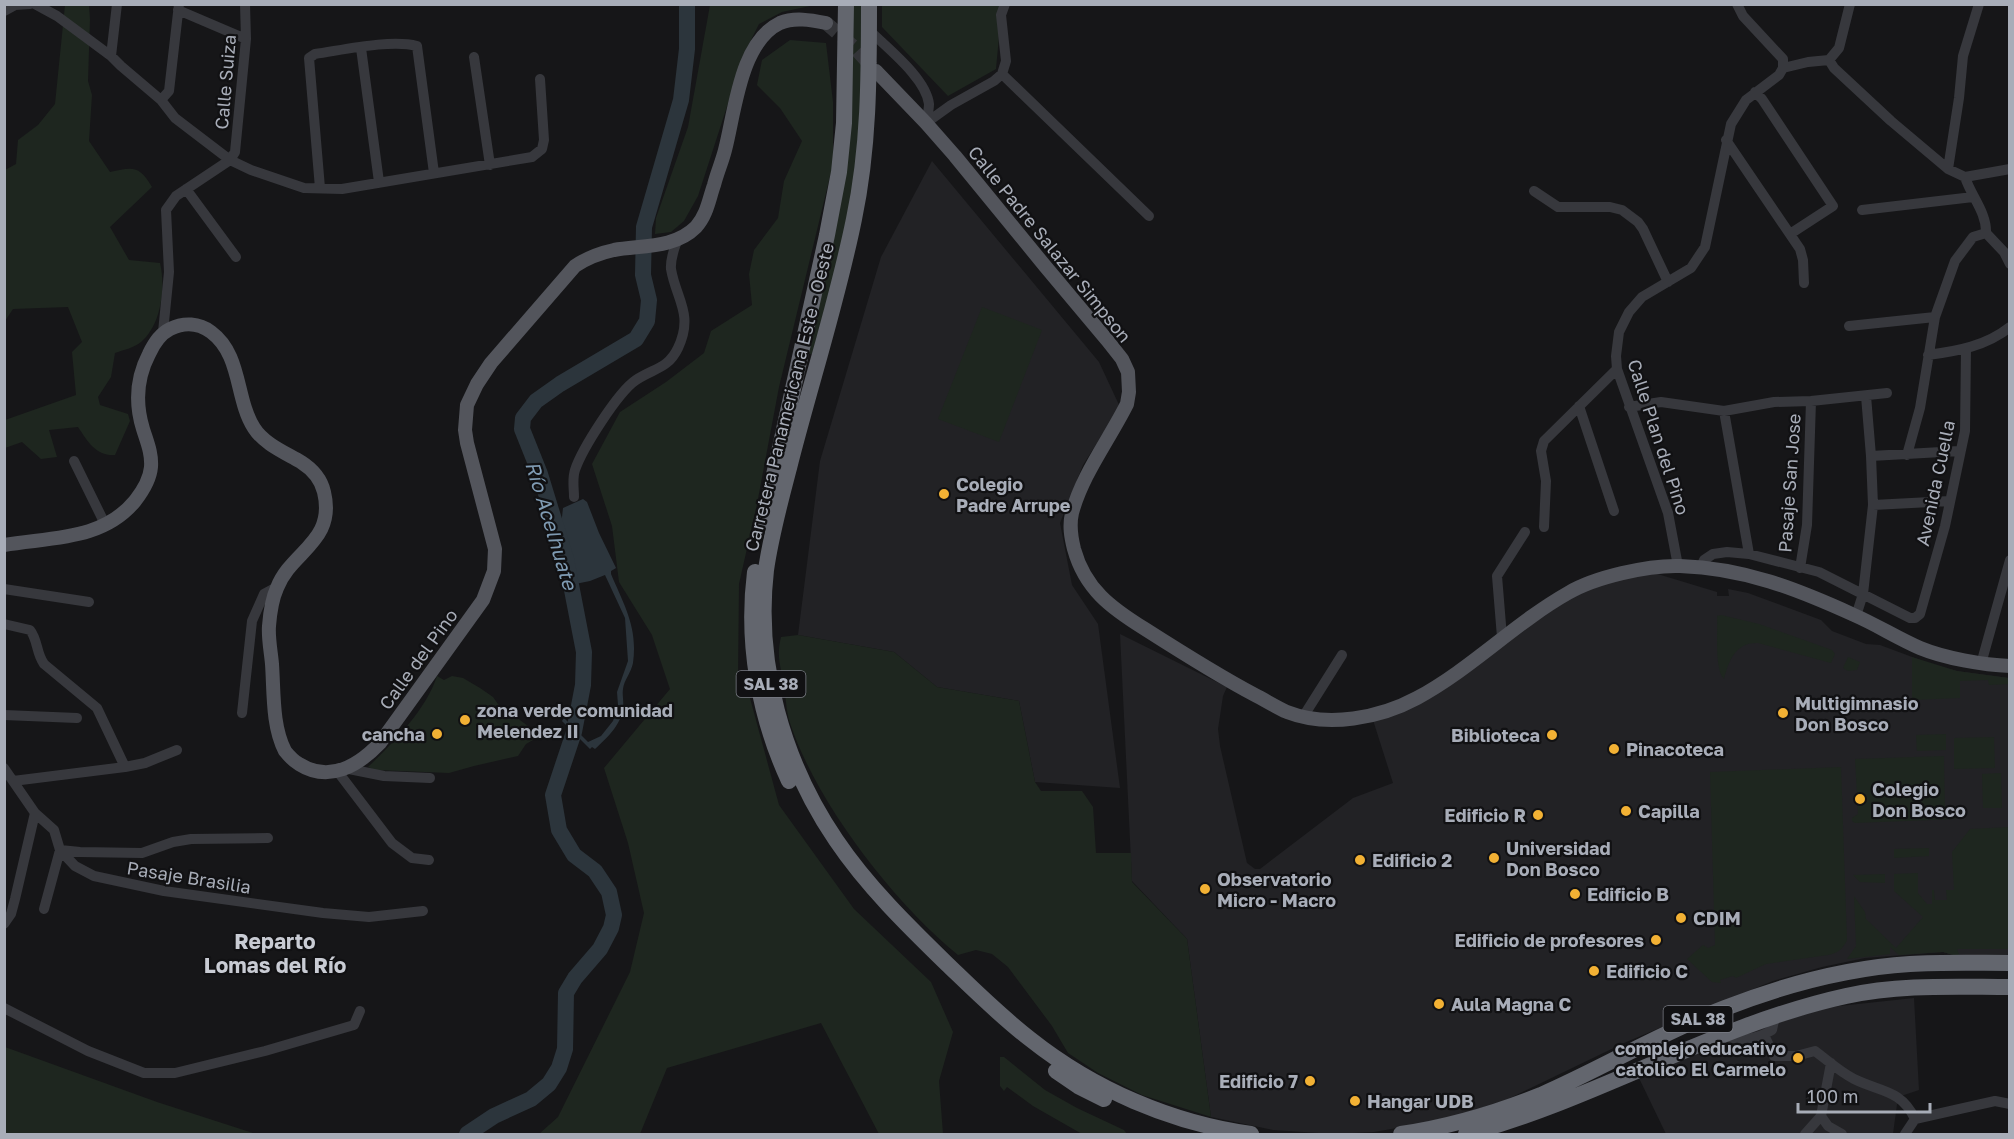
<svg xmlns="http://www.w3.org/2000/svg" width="2014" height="1139" viewBox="0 0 2014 1139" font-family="'Golos Text',sans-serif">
<rect width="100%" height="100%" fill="#161618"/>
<!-- built -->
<path fill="#222225" d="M932,161l167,201 21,45 -37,58 -23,58 12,62 26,39 22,164 -85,-6 -16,-81 -82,-14 -43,-35 -96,-17 22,-174 61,-204z
M1651,572l66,20v4h12l-1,-7 20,4 73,27 11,11 34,13 14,1 51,19 26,7 52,7v278l-49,1 -17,-5 -78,6 -43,9 -49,14 -52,21 -97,41 -116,56 -46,15 -48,11 -40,7 -41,2 -60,-4 -62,-13 -24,-178 -55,-58 -12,-247 107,53 -4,9 -3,20 -2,13 2,17 27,117 8,6h5l93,-71 40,-15 -20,-63 199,-126 41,-15z
M1914,998l5,92 -21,7 -5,37h-227l-28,-58 82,-36 110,-33z"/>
<!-- green -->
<path fill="#1e261f" d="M65,5h24l1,14 -2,62 4,14 -3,46 21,31c23,-5 29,-7 42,15l-42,40 19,33 31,3c6,25 1,62 -19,79 -7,6 -18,8 -26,11l-4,24 -13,20 2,8 28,9 2,7 -15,34c-19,1 -27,-13 -37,-28l-29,3 8,27 -16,2 -19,-17 -17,6v-28l71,-25 -4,-43 10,-10 -14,-35 -55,2 -8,12v-151l11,-6 2,-24 20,-15 17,-21z
M710,5h128l-28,1 -28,6 -23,12 -15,30 -46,142 -14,25 -13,11 -16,2 1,-16 32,-91z
M853,5h12l-1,112 -19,119 -33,118h-4l9,-59z
M882,5h117l2,10 -5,54 -48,27 -66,-69z
M790,40l36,3 7,59v62l-54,223 -22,117 -18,80 -1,92 9,11 32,118 75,104 77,73 22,50 -14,49 4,53h-64l-58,-111 -154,45 -27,66h-101l19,-17 72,-145 14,-59 -16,-70 -24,-75 66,-79 -18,-54 -33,-53 -7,-56 -20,-62 28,-52 46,-30 38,-29 7,-22 41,-26 -3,-31 5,-24 24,-32 6,-37 18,-40 -22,-33 -23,-23 5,-25z
M982,307l60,23 -43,112 -61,-23z
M1721,615l38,9 73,26 3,4 -4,9 -73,-20c-22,-1 -29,17 -34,36 -10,-10 -6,-49 -7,-63z
M798,635l96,17 43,35 82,14 16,81 6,9h41l11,16 3,46h35l1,29 55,57 24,178 -69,-22 -44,-22 -30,-20 -16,-27 -44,-59 -16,-13 -16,-4 -18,5c-65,-53 -142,-153 -168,-232 -4,-12 -4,-25 -6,-37 -3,-19 -8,-29 -3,-49z
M1848,657l12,5 -3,8 -9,1 -5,-3z
M1912,657l45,14 52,7v6l-20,1 -1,-5 -28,1v17l-48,2z
M437,676l7,4 8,-4 11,2 17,10 13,9 5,7 30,22 10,11 -12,7 -8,12 -44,10 -25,7 -74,-3 -7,-3c25,-24 58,-57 69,-91z
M1946,734v16l-29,1 -1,-16z
M1994,737l1,31 -41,1v-31z
M1944,756l1,54h10l1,9 -101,4 -3,-2v-3l6,-4 -3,-55z
M1841,767l6,173c-4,9 -9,13 -19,15l-62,9 -30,14 -3,-2 -13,4 1,3 -9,-1 -25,-23 16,-14 5,3 7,-3 -5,-173z
M2001,773l1,35h-19l-1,-34z
M2009,827v122h-52l3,8 -17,-5 -44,3 -9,-8v7l-43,5 9,-13 -2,-50 11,16 1,7 30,29 27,-31 -29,-26v-17l24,-1v20l9,11h5v-14h2l1,10h12l-1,-10h8l-2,-38 18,-23z
M1929,848v8l-35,2v-9z
M1885,874v9l-25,-1 -7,-7z
M5,1047l152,55 99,32h-251z
M1000,1057h4l41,33 32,18 47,22 3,4h-45l-49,-28 -26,-19 -3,4 -4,-5z"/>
<!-- water -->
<path fill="#2c353c" d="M583,499l4,3 12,31 17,35 -5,3v3c13,31 27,53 22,89 -2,10 -9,17 -10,26 -1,6 1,12 0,19 -2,17 -16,30 -28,41l-3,-2 -2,2 -28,-28 2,-3 24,24 13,-6 12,-15 5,-16 -1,-13 11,-31 -3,-43 -20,-43 -15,6 -15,3 -1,-15 -13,-43 2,-18z"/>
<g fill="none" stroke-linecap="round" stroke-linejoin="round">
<!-- river -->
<path stroke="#2c353c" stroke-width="16" d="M467,1134l27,-18 37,-17 18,-15 10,-16 6,-19 1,-56 9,-15 25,-29 11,-21 3,-13 -5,-23 -14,-21 -21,-16 -15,-25 -6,-35 21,-63 9,-47 1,-33 -18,-93 -26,-85 -18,-45 1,-11 13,-17 24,-17 76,-45 11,-18 2,-21 -6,-25 1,-48 37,-127 6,-51v-45"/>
<!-- major-tunnel -->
<path stroke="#333438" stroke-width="14" stroke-dasharray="14 7" stroke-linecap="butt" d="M826,23l29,25 17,19"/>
<!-- minor -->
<path stroke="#37383d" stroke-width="10" d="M35,4l22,12 54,40 10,10 40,34 14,18 55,42 21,10 53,18 38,1 190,-32 10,-8 2,-9 -4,-61
M178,10l68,29
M4,11l11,-6 15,-1
M869,30c18,18 57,48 60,74 0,6 -2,13 -3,19
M361,48l18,134
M111,56l6,-52
M474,57l16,108
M1829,60l5,8 57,53 57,48 17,8c6,19 22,36 21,56l18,19 6,12
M1783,68l25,-6 21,-2 10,-12 11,-44
M1002,74l147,142
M1755,92l7,7 71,107 -43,28
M161,100l8,-9 10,-87
M926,123l25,-18 43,-24 8,-7 4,-13 -5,-46 4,-11
M1726,140l74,109 3,11 1,23
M1948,169l11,-71 4,-42 16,-52
M1965,177l45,-8
M320,188l-11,-130 6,-4c28,-4 76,-15 102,-8l17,127
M186,189l50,68
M1534,191l24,16h52l12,3 16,12 5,7 25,53
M1862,210l111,-13
M1849,326l86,-9
M163,332l6,-60 -3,-62 10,-14 54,-36 5,-8 11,-113 -1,-35
M1928,355c30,-4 58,-9 82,-28
M1579,406l35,105
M1629,407l32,-5 63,9 50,-9 37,-1 76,-8
M1724,411l25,143
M1907,455l13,-47 15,-91 20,-56 18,-24 13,-4
M1871,456l88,-5
M74,461l31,63
M574,497c0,-9 -2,-18 1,-27 7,-21 43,-78 61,-90 18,-12 32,-11 42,-32 16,-34 -2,-49 -7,-79 -1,-11 4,-22 7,-31
M1873,505l77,-4
M1544,527l2,-46 -5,-30 3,-10 73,-72
M1678,566l-10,-53 -51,-144 -1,-13 3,-24 10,-20 13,-15 49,-29 14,-21 26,-123 15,-24 33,-25 4,-7v-9l-40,-43 -6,-12
M1800,568l7,-43 4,-124
M1700,569l4,-9 9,-6 14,-2 22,2 70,18 91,46h5l5,-4 25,-88 20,-95 1,-82
M4,589l85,13
M1856,616l7,-22 10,-89 -2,-49 -5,-60
M4,624l26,6c8,10 6,23 14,34l53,44 28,59
M1502,637l-5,-61 28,-44
M1981,664l29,-104
M242,713l10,-92 12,-27 13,-7
M4,715l73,3
M1303,717l39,-62
M4,768l31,45 19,17 6,20 15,16 19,10 70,15 159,22 46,4 54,-6
M349,769l35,7 46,2
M338,772l54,71 20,15 17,2
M13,781l112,-14 20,-4 32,-13
M44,909l16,-59 20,2 62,1 31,-11 18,-3 77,-1
M4,924l7,-10 4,-15 20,-86
M4,1008l84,43 56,22h31l90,-22 89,-26 6,-14
M1764,1035l10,21h22l19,-5c12,9 25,21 39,28 26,13 47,10 61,40
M1723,1036c19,4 31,5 49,-6l3,-14
M1821,1116l7,10 14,8
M1805,1134l16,-18 10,-53
M1905,1134l10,-15 80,-18 15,3"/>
<!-- major -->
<path stroke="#53555c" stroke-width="14" d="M876,71l50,52 29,33 90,110 62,74 15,19 6,13 1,20 -2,12c-18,36 -45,71 -55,109 -3,13 -1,24 2,36 11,40 37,59 71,80 36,23 72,46 110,66 10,5 21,12 32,17 41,16 93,6 130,-14 54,-29 98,-75 151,-105 27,-16 80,-28 112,-27 64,2 117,23 174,49 23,10 43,23 66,33 24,10 63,17 90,18
M4,545c46,-8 98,-4 131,-44 7,-9 15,-22 16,-34 1,-14 -4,-25 -8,-38 -8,-26 -7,-50 6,-75 5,-11 11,-20 21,-25 14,-7 29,-6 41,3 31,23 24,66 43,96 10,16 32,25 47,34 11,7 20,17 23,30 12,50 -33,59 -47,96 -5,11 -7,25 -8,38 -1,12 2,26 3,38 2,28 0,62 13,87 4,5 9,10 14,13 30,19 59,2 81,-21l103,-143 11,-29 1,-22 -28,-106 -2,-13 2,-25 10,-21 14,-21 84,-97c12,-8 25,-13 39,-16 27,-5 60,-1 82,-23 11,-12 13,-28 18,-42 3,-12 8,-23 11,-35 10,-38 15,-108 55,-127 14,-6 31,-3 46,0"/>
<!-- highway -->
<path stroke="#63666e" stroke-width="16" d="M869,4c0,73 0,144 -15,215 -17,84 -44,166 -65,249 -9,34 -18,67 -23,102 -11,94 17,192 70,270 31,46 72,86 111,124 27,26 53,52 83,75 63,50 141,84 221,95
M764,520l63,-285 12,-63 5,-49 2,-119
M755,572c-9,71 4,144 34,209
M1056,1071l22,15 26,13
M1401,1134c48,-7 95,-21 140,-39 62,-27 121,-63 184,-87 59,-23 121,-40 185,-44 33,-2 66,-1 100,-1
M1466,1134c131,-35 248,-109 380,-138 54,-12 109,-9 164,-9"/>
</g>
<!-- markers -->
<g fill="#f2b134" stroke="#111113" stroke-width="2">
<circle cx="944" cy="494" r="6"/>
<circle cx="1783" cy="713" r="6"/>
<circle cx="465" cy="720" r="6"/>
<circle cx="437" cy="734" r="6"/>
<circle cx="1552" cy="735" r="6"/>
<circle cx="1614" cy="749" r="6"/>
<circle cx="1860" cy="799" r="6"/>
<circle cx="1626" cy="811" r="6"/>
<circle cx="1538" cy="815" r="6"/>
<circle cx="1494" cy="858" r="6"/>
<circle cx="1360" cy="860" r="6"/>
<circle cx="1205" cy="889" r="6"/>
<circle cx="1575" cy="894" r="6"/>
<circle cx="1681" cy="918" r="6"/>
<circle cx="1656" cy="940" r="6"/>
<circle cx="1594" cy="971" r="6"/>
<circle cx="1439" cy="1004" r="6"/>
<circle cx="1798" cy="1058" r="6"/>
<circle cx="1310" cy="1081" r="6"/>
<circle cx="1355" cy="1101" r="6"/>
</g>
<g text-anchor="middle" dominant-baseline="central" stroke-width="4.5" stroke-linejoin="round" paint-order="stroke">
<!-- shield labels -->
<g fill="#111113" stroke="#7b7e86" stroke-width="1.5">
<rect x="736.5" y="671" width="69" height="26" rx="4.5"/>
<rect x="1663.5" y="1006" width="69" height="26" rx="4.5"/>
</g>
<g font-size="16" font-weight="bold" fill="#a8adb8">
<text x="771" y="684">SAL 38</text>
<text x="1698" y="1019">SAL 38</text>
</g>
<!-- street labels -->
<g font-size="18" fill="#a8adb8" stroke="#111113">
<text transform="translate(225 82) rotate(-85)">Calle Suiza</text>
<text transform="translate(1050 244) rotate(51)">Calle Padre Salazar Simpson</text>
<text transform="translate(789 397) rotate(-76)">Carretera Panamericana Este - Oeste</text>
<text transform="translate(1659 437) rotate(72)">Calle Plan del Pino</text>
<text transform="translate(1789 483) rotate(-86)">Pasaje San Jose</text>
<text transform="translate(1935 483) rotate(-78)">Avenida Cuella</text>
<text transform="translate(418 659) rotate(-54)">Calle del Pino</text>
<text transform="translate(189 877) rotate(9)">Pasaje Brasilia</text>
</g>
<!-- poi labels -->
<g font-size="18" font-weight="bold" fill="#a8adb8" stroke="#111113" text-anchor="start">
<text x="956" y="484">Colegio<tspan x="956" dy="21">Padre Arrupe</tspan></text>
<text x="1795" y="703">Multigimnasio<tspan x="1795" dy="21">Don Bosco</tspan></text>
<text x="477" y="710">zona verde comunidad<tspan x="477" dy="21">Melendez II</tspan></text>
<text x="425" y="734" text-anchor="end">cancha</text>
<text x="1540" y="735" text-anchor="end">Biblioteca</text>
<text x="1626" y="749">Pinacoteca</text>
<text x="1872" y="789">Colegio<tspan x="1872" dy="21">Don Bosco</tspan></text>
<text x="1638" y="811">Capilla</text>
<text x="1526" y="815" text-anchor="end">Edificio R</text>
<text x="1506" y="848">Universidad<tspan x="1506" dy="21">Don Bosco</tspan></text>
<text x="1372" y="860">Edificio 2</text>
<text x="1217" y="879">Observatorio<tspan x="1217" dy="21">Micro - Macro</tspan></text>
<text x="1587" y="894">Edificio B</text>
<text x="1693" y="918">CDIM</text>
<text x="1644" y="940" text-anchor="end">Edificio de profesores</text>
<text x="1606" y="971">Edificio C</text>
<text x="1451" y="1004">Aula Magna C</text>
<text x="1786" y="1048" text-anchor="end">complejo educativo<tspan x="1786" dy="21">catolico El Carmelo</tspan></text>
<text x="1298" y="1081" text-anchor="end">Edificio 7</text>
<text x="1367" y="1101">Hangar UDB</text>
</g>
<!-- water labels -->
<g font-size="20" font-style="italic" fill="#7f9bb3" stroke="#111113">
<text transform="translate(552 525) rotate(73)">Río Acelhuate</text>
</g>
<!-- quarter labels -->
<g font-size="21" font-weight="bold" fill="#c9ccd4" stroke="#111113">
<text x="275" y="941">Reparto<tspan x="275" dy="24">Lomas del Río</tspan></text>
</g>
</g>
<!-- border -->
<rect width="2014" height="1139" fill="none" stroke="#a8adb8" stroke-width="12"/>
<!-- scale -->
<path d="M1798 1103v9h132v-9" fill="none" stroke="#a8adb8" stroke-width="3"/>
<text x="1807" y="1103" font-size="18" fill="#a8adb8" stroke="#111113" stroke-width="4.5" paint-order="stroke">100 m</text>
</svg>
